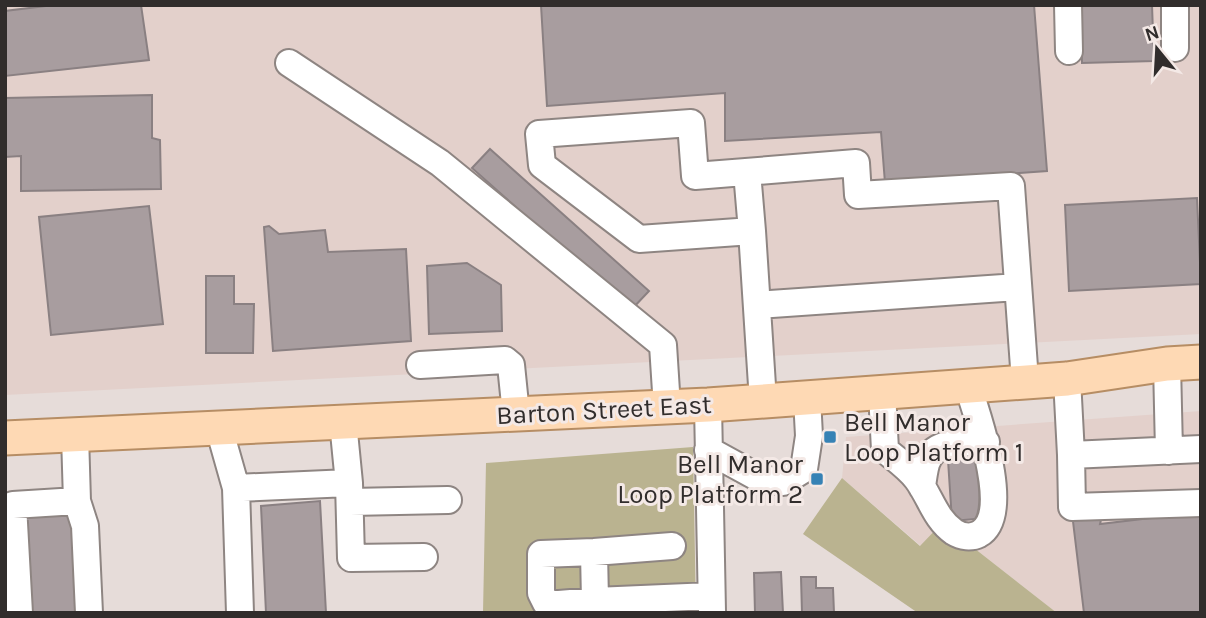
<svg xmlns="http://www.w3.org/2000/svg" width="1206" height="618" viewBox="0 0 1206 618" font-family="Karla,sans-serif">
<rect width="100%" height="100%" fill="#e6dcd9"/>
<!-- built -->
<path fill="#e3d0cb" d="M5,5h1196v329l-1196,61z
M1201,411v202h-144l-115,-90 -21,23 -79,-68 4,-41z"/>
<!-- green -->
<path fill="#bab390" d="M693,447l3,166h-213l3,-150z
M842,478l78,68 22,-23 115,90h-139l-115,-79z"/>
<!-- building -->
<path fill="#a89d9f" stroke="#8a8082" stroke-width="2" d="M54,5h87l8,55 -144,16v-65z
M541,5h493l13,166 -162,12 -4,-51 -156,9v-48l-178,13z
M1080,5h72l2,56 -72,2z
M152,95v43l8,2 1,49 -140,2v-35l-16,1v-59z
M490,149l159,142 -18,19 -159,-142z
M1197,198l4,86 -132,7 -4,-86z
M149,206l14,118 -112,11 -12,-118z
M269,226l10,8 46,-4 3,22 78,-3 5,92 -138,10 -9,-124z
M467,263l34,22 1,46 -73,3 -2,-68z
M206,276h28v28h20l-1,49h-47z
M983,457l4,61 -35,3 -4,-61z
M320,501l6,112h-60l-5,-107z
M74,503l6,110h-51l-6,-106z
M1104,507l-4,17 101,-12v101h-117l-12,-100z
M781,572l2,41h-28l-1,-40z
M801,577h15v11h17l1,25h-32z"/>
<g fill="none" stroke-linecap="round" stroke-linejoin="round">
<defs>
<path id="minor" d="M1068,5l1,46
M1175,48v-43
M289,63l151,100 223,182 4,62
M747,172l5,59
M757,305l261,-18
M1167,364l2,87
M420,365l85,-5 6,5 5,49
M1067,379l4,76 130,-6
M882,392l3,58c11,9 24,18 32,29 13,17 18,40 37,53 8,5 17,6 25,2 34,-19 -2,-119 -11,-148
M763,401l-11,-170 -113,8 -97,-74 -3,-31 152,-11 4,53 161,-13 2,32 153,-9 14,195
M708,405l4,206
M343,422l6,61
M219,428l17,60
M708,450l53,29 22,3 21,-13 5,-33 -2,-38
M1071,455l1,52 129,-4
M922,487c1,-8 2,-16 4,-23 7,-25 39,-21 60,-22
M77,501l8,25 4,87
M350,502l98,-2
M672,546l-78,6 -53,2v39l5,10 13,1 36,-3 116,-5
M594,552l1,49
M19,613l-6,-108 64,-4 -2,-66
M240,613l-4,-125 113,-5 2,75 73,-1"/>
<path id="major" d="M5,438l703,-33 359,-26 100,-15 34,-2"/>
</defs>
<!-- minor casing -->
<use href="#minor" stroke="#8e8582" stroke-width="30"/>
<!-- major casing -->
<use href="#major" stroke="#b68d64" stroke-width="37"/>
<!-- minor -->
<use href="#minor" stroke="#fff" stroke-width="26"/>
<!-- major -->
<use href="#major" stroke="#fed9b4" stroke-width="33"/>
</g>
<!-- markers -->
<g fill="#3682b5" stroke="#f4e9e6" stroke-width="2.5">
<rect x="823" y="430" width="14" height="14" rx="3.5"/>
<rect x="810" y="472" width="14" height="14" rx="3.5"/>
</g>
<g text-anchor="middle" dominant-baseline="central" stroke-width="6" stroke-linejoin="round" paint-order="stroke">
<!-- street labels -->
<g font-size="26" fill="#312d2c" stroke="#f4e9e6">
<text transform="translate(604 410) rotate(-3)">Barton Street East</text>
</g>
<!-- poi labels -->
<g font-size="26" fill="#312d2c" stroke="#f4e9e6" text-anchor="start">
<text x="844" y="422">Bell Manor<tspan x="844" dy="30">Loop Platform 1</tspan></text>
<text x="803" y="464" text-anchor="end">Bell Manor<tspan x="803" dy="30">Loop Platform 2</tspan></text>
</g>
</g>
<!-- border -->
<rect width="1206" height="618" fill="none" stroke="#312d2c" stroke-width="14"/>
<!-- north arrow -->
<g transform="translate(1157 49) rotate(342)" stroke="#f4e9e6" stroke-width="5" paint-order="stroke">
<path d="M0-5L12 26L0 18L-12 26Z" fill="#312d2c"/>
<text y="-10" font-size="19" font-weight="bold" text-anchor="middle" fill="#312d2c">N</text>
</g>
</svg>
